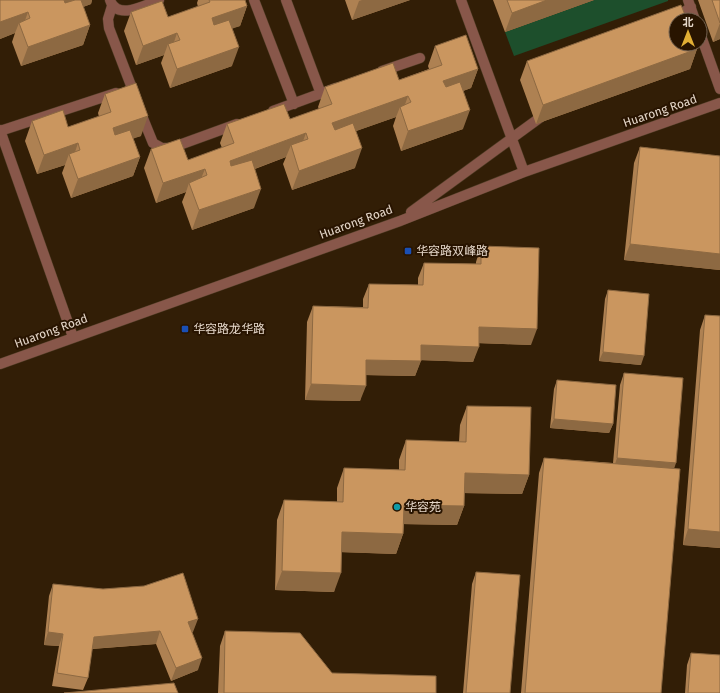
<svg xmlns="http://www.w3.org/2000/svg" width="720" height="693" viewBox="0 0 720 693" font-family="'Fira Sans','Noto Sans SC',sans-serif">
<rect width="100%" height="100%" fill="#321e06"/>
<!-- garden -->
<path fill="#1d4f2c" d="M594,0h74v1l-154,55 -9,-24z"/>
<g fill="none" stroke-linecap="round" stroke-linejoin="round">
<defs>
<path id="street" d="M110,0c7,21 35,5 49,0
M254,0l40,104
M286,0l35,94
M461,0l63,172
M688,0l7,20
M112,6l-4,13 1,9 26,68
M674,19l17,-12
M700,33l20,56
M382,71l38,-13
M140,111l13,32 9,5h9l66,-24
M273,111l63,-23
M0,130l73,207
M0,131l116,-38
M411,212l134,-98
M0,364l400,-143 124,-49 196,-69"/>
</defs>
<!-- street casing -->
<use href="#street" stroke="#4f3c25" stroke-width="11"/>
<!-- street -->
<use href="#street" stroke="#88574a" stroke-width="10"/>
</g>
<!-- wall -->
<path fill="#ae8152" d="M0,0h92l-1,4 -8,3 7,18 -7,20 -62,21 -9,-24 3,-9 -15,6z
M198,0h47l2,6 -7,20 -8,2v38l-62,22 -9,-25 3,-8 -28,10 -12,-34 7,-19 37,5 30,-10 -1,-4z
M345,0h65l-58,20z
M493,0h101l-89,32z
M698,0h22v39l-7,3z
M435,46l43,23 -7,19 -8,3v38l-62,22 -8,-25 3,-9 -40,14 -1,37 -63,22 -9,-26 3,-7 -31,12 -1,39 -62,22 -10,-28 4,-10 -30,11 -12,-35 7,-19 37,11 34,-12 -2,-5 7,-19 63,-5 29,-10 -1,-2 7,-20 74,-7 30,-11 -1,-3z
M697,49l-7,20 -154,55 -16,-44 7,-19z
M105,94l36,42 -8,2 7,19 -7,19 -62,22 -9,-25 3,-8 -28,9 -12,-33 7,-20 36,6 31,-10 -1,-4z
M640,147l80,9v114l-96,-10 10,-97z
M481,246l50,99 -52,-2 -6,19 -52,-2 -6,16 -49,-1 -6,26 -55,-1 2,-78 6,-16 50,1v-8l6,-15 49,1v-7l6,-15 52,1v-2z
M608,290l33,75 -42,-4 6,-62z
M705,315l15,1v232l-37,-3 17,-215z
M624,373l50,95 -13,225h-140l18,-220 5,-15 69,5 7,-78z
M557,380l56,44 -4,9 -59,-5 4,-39z
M467,406l62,69 -7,19 -58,-1v13l-7,19 -53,-1 -1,10 -7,20 -54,-2 -8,40 -59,-2 2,-70 7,-20 53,2v-14l7,-20 55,2v-10l7,-20 53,2 1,-17z
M476,572l34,121h-47l9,-109z
M53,584l140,48h-1l6,38 -27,11 -15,-37 -64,5 -4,29 -5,12 -31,-4 7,-40 -15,-1 5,-49z
M225,631l107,42 104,20h-218l2,-47z
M691,653l29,40h-35l2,-28z"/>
<!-- shaded-wall -->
<path fill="#8d6942" d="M62,0h30l-1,4 -35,13z
M362,0h48l-58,20 7,-19z
M547,0h47l-89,32 7,-19z
M247,6l-7,20 -35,12 7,-20z
M28,12l-6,17 -3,-6 -4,10 -15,6v-17z
M720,23v16l-7,3z
M90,25l-7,20 -62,21 7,-19z
M177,33l-6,18 -3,-7 -4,11 -28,10 7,-19z
M239,47l-7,19 -62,22 7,-19z
M697,49l-7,20 -154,55 7,-19z
M478,69l-7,19 -35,13 7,-20z
M408,96l-6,17 -2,-6 -4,10 -71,25 7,-19z
M470,110l-7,19 -62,22 7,-20z
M148,116l-7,20 -35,12 7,-20z
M306,133l-7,19 -8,-7 -5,12 -64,24 8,-20z
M78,143l-6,18 -3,-7 -4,11 -28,9 7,-19z
M362,148l-7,20 -63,22 7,-19z
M140,157l-7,19 -62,22 7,-19z
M205,169l-8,19 -8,-5 -3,9 -30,11 7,-20z
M261,189l-7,19 -62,22 7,-20z
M630,244l90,10v16l-96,-10z
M479,327l58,2 -6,16 -58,-2z
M421,345l58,2 -6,15 -57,-2z
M603,352l41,4 -3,9 -42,-4z
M366,360l55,1 -6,15 -54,-1z
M311,384l55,2 -6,15 -55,-1z
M554,419l59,5 -4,9 -59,-5z
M617,458l59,5 -4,12 -59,-5z
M465,473l64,2 -7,19 -64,-1z
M404,505l60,1 -7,19 -60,-1z
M688,529l32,3v16l-37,-3z
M342,532l61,2 -7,20 -61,-2z
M282,571l59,2 -7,19 -59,-2z
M198,619l-5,13 -10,3 5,-13z
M160,631l-4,13 -66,5 4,-12z
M48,632l15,2 -4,12 -15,-1z
M202,658l-4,12 -27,11 5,-13z"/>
<!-- building -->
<path fill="#ca965f" stroke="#8d6942" d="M0,0h64l1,3 10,-3h6l9,25 -62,22 -9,-24 11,-5 -2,-6 -28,10z
M209,0h36l2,6 -35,12 2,7 15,-5 10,27 -62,22 -9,-25 12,-4 -3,-7 -34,13 -12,-34 31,-11 6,16 42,-15z
M507,0h40l-35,13z
M712,0h8v23z
M681,5l6,15h-11v24h19l2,5 -154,56 -16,-44z
M466,35l12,34 -35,12 3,6 14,-5 10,28 -62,21 -8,-24 11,-5 -3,-6 -76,27 3,7 18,-7 9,25 -63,23 -8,-26 17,-6 -2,-6 -76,28 1,5 21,-6 9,29 -62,21 -10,-27 18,-8 -2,-6 -42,14 -12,-34 29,-10 8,21 46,-17 -7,-19 57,-20 6,15 42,-15 -7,-17 68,-24 6,17 43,-15 -7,-19z
M136,83l12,33 -35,12 2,7 15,-5 10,27 -62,22 -9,-25 11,-4 -2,-7 -34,12 -12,-34 31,-11 5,17 43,-15 -6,-18z
M640,147l80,9v98l-90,-10z
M481,246l58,2 -2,81 -58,-2v20l-58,-2v16l-55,-1v26l-55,-2 2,-78 55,2 1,-24 54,1 1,-22 57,1z
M608,290l41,4 -5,62 -41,-4z
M705,315l15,1v216l-32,-3z
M624,373l59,5 -7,85 -59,-5z
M557,380l59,5 -3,39 -59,-5z
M467,406l64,1 -2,68 -64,-2 -1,33 -60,-1 -1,29 -61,-2 -1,41 -59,-2 2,-71 59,2 1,-34 61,2 1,-30 60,2z
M544,458l136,11 -19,224h-136z
M476,572l44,3 -10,118h-44z
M183,573l15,46 -10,3 14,36 -26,10 -16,-37 -66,6 -6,41 -31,-5 6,-39 -15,-2 5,-48 50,5 41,-3z
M225,631l75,2 32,40 104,3v17h-212z
M691,653l29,2v38h-32z
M174,683l4,10h-114z"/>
<!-- markers -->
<g fill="#1a4fb4" stroke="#281400" stroke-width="1.5">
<rect x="404" y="247" width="8" height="8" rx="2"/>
<rect x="181" y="325" width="8" height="8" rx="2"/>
</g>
<circle fill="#0f9aa8" stroke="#281400" stroke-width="1.5" cx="397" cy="507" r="4"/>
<g text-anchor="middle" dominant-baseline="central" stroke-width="4" stroke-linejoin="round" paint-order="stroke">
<!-- street labels -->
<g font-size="12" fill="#e5d7c9" stroke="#281400">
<text transform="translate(660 111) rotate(-19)">Huarong Road</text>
<text transform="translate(356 222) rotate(-20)">Huarong Road</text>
<text transform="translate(51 331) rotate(-20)">Huarong Road</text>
</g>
<!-- poi labels -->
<g font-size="12" fill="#e5d7c9" stroke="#281400" text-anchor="start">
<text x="416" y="251">华容路双峰路</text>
<text x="193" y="329">华容路龙华路</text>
<text x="405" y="507">华容苑</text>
</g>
</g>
<!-- north arrow -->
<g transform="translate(688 32)"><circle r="19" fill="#281400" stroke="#746250"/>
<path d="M0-3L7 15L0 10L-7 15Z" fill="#e2af34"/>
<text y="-6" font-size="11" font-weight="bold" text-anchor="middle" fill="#e5d7c9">北</text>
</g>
</svg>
